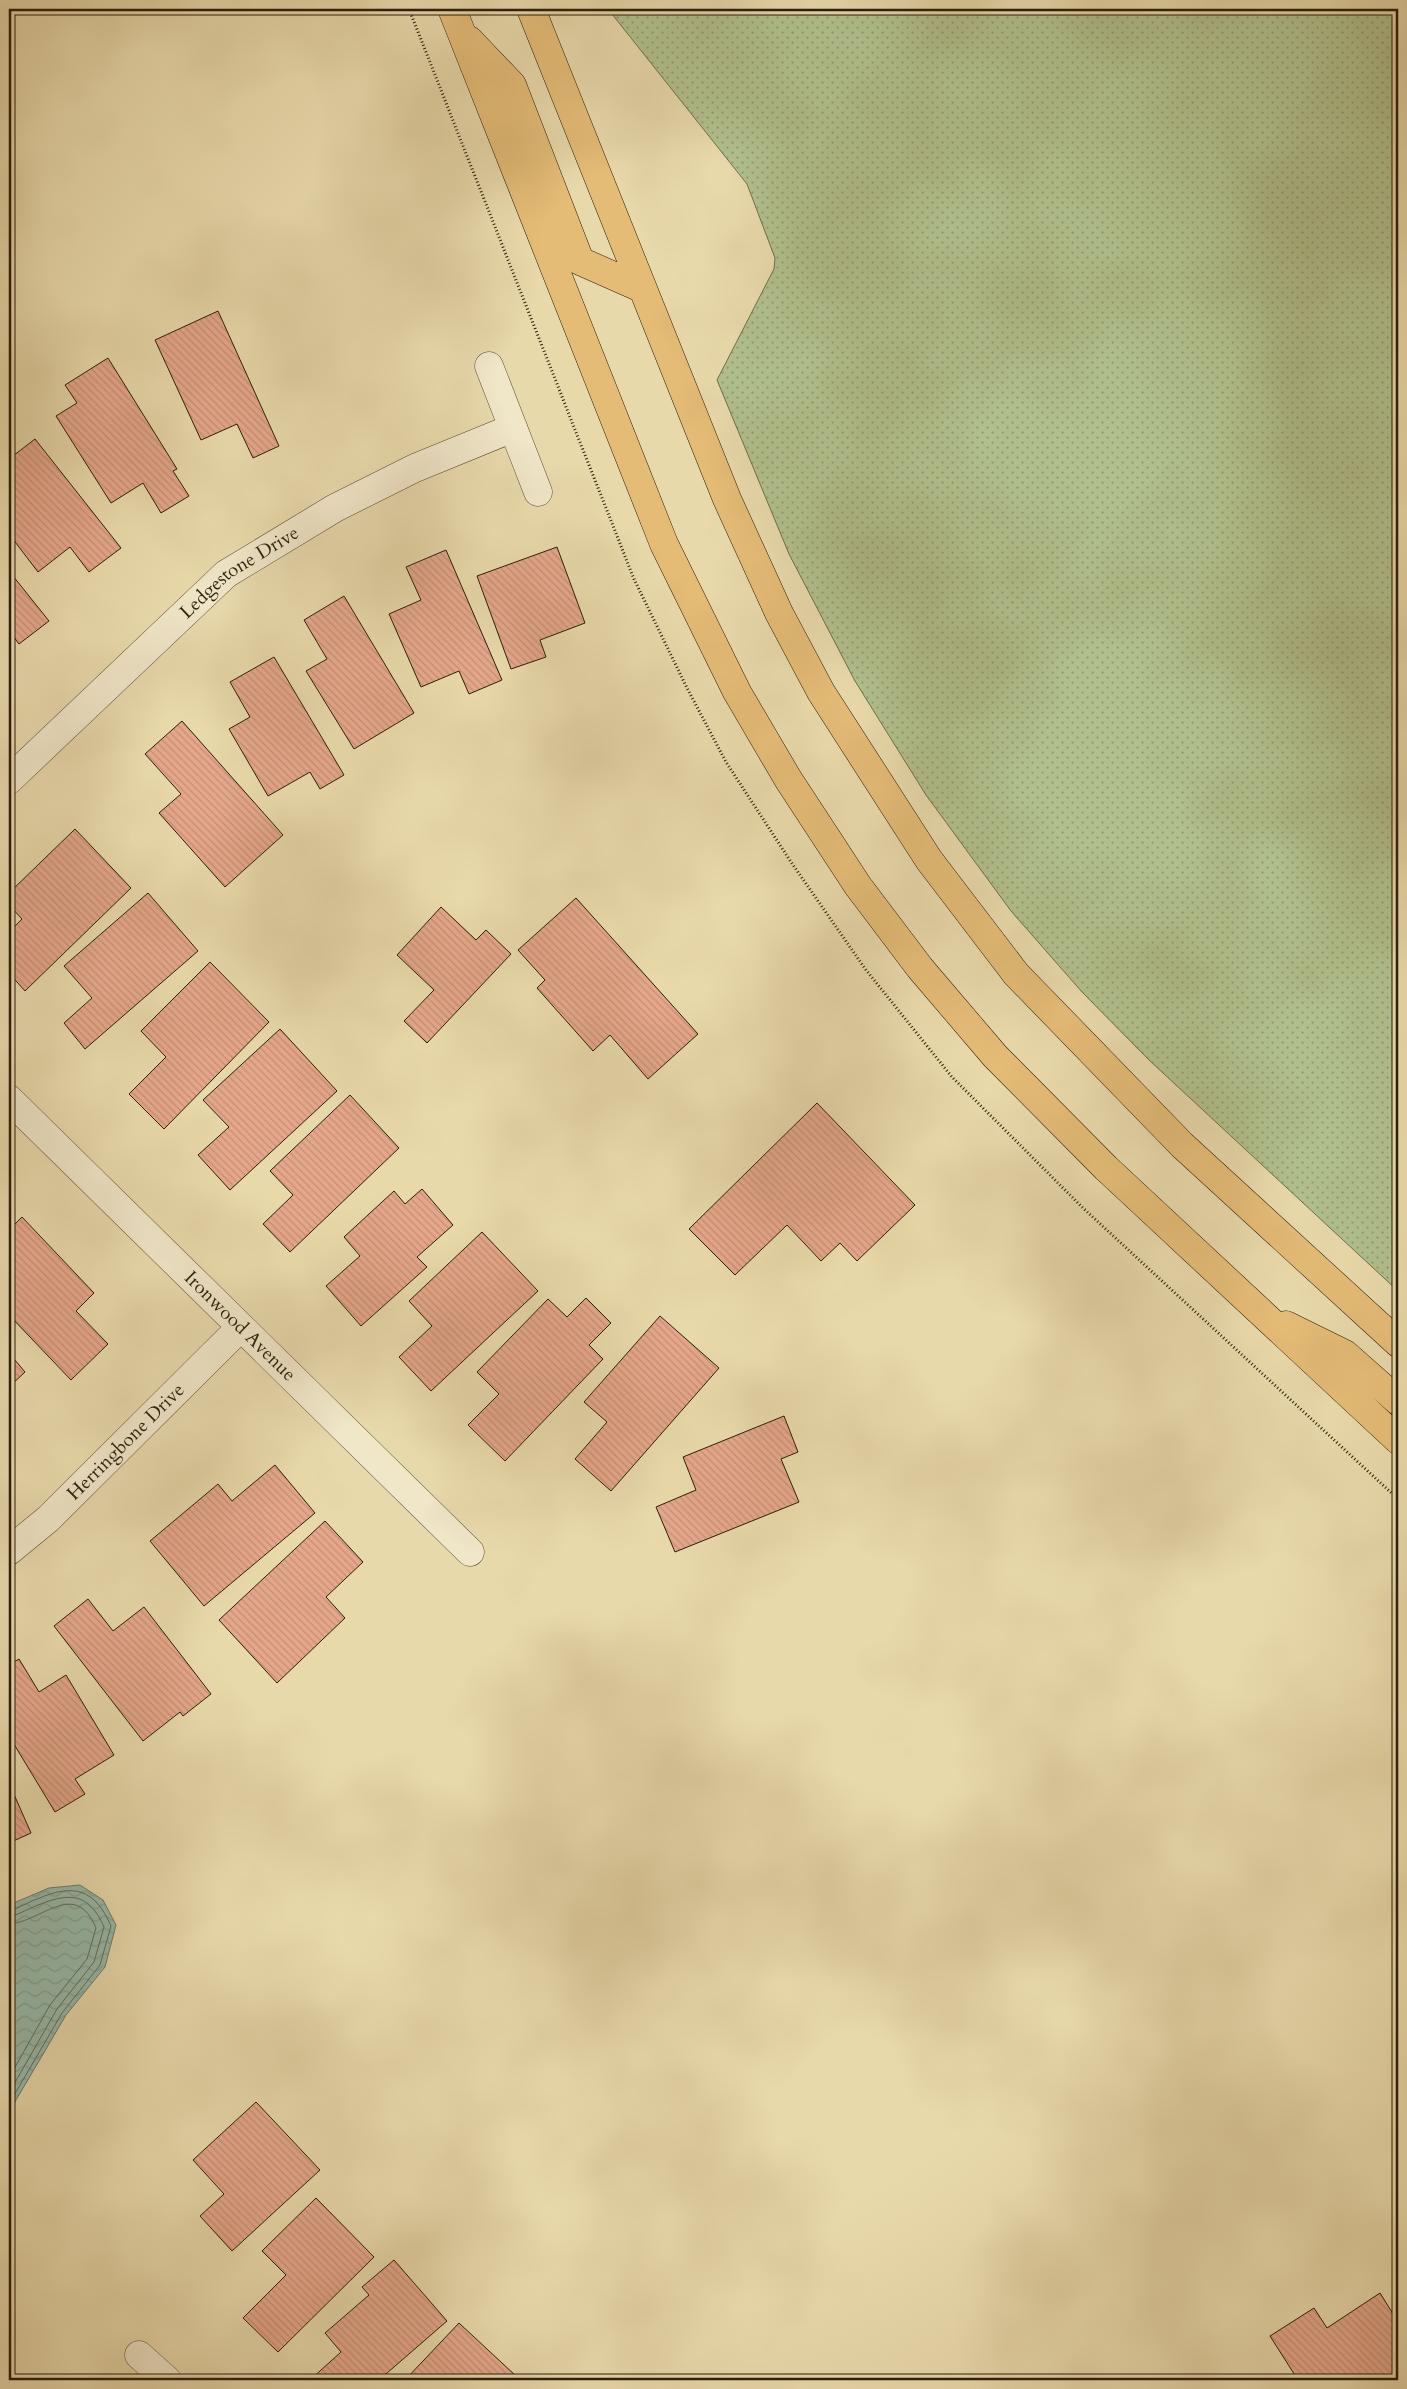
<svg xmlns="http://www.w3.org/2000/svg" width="1407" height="2389" viewBox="0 0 1407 2389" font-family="Cardo,serif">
<defs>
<pattern id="grass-dots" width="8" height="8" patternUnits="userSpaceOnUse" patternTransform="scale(1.25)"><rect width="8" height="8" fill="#b0c08d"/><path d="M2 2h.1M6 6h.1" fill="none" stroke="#8f9b71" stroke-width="1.8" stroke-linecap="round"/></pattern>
<pattern id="water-waves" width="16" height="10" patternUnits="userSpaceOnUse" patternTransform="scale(1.25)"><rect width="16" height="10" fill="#97baaa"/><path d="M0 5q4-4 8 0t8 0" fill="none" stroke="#829f91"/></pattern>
<pattern id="building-back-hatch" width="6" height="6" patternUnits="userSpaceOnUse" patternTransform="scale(1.25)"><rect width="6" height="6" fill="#e5a78b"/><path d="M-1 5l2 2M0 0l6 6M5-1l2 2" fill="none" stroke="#c58f77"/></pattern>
</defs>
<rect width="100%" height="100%" fill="#e8d9ab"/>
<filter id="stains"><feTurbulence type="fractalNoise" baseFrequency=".004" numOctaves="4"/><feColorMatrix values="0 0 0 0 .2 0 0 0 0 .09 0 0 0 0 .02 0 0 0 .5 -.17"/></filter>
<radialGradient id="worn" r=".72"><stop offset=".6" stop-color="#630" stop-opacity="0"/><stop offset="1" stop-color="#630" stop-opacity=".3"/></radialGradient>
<!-- grass -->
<path fill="url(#grass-dots)" stroke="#6d6e4c" d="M608,9h790v1282l-249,-231 -67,-68 -71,-81 -85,-116 -71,-114 -66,-127 -72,-174 57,-111 1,-11 -28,-74z"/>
<!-- water -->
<path fill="url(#water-waves)" stroke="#6b7b6a" d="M80,1885l23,15 13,25 -11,42 -39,48 -57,97v-207l40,-17z"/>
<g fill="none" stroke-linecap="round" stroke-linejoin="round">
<!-- shore -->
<path stroke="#606c5a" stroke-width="1" d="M9,1910c9,-1 19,-8 28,-11 37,-16 58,-10 74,27l-11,39 -38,48 -53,91
M9,1916c7,0 15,-5 22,-8 33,-14 56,-20 73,19l-10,35 -37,47 -48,84
M9,1924c33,-2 66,-46 87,4l-9,31 -37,46 -41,73"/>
</g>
<!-- building -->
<path fill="url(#building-back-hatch)" stroke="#2a1d0b" d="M218,311l61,135 -26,12 -16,-34 -36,16 -46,-100z
M108,358l69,111 -4,2 16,25 -28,17 -18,-30 -32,20 -55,-87 21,-13 -12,-18z
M35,439l86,109 -32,24 -19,-25 -32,25 -29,-38v-75z
M557,547l28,76 -45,17 6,17 -35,12 -34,-93z
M446,550l56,130 -33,14 -10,-23 -38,16 -32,-73 32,-14 -15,-33z
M9,571l40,50 -30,23 -10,-13z
M344,596l70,117 -60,36 -48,-78 21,-12 -23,-39z
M274,657l70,118 -24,14 -10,-17 -42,24 -39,-67 21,-12 -20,-35z
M182,721l101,114 -58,52 -66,-74 22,-19 -36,-40z
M75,829l56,59 -106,103 -16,-18v-41l13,-13 -13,-14v-12z
M148,893l50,58 -113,98 -21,-26 28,-25 -28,-32z
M576,898l122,136 -50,45 -38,-44 -17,16 -56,-63 8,-8 -27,-30z
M441,907l35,33 10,-10 25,24 -84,89 -23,-22 30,-31 -37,-35z
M210,962l59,60 -105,107 -35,-35 37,-37 -25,-26z
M280,1029l57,62 -107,99 -32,-35 31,-28 -26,-27z
M350,1095l49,53 -109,104 -27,-28 30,-29 -23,-24z
M817,1103l98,102 -58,56 -17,-18 -19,18 -34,-36 -52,50 -46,-46z
M422,1189l31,36 -36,32 10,10 -66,59 -35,-40 34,-30 -16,-19 50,-46 11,13z
M22,1217l72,76 -18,18 32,33 -37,36 -62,-65v-85z
M482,1232l56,59 -107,100 -32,-34 33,-31 -23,-25z
M586,1298l25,25 -22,22 14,14 -98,102 -37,-36 31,-31 -22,-22 71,-73 19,18z
M660,1316l59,52 -108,123 -36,-32 32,-37 -23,-20z
M9,1353l16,19 -16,15z
M784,1416l14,36 -17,7 18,43 -124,50 -19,-45 40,-17 -13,-33z
M275,1465l40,48 -111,93 -54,-65 68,-57 14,17z
M325,1521l38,41 -37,35 19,21 -68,65 -58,-63z
M88,1599l25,32 31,-24 67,87 -28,22 -3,-4 -37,29 -89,-115z
M19,1659l20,33 27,-17 48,80 -39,24 10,15 -30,18 -46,-76v-71z
M9,1783l22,50 -22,10z
M256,2102l64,68 -88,81 -32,-35 24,-22 -31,-34z
M316,2198l58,59 -96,95 -35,-34 43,-43 -24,-24z
M394,2260l53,61 -68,59h-69l31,-28 -16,-19 44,-38 -7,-8z
M1380,2293l18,29v50l-13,8h-87l-28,-44 44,-28 13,20z
M459,2323l57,53 -3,4h-108z"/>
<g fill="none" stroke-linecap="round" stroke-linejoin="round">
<defs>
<g id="street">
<path d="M489,366l49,126"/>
<path id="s1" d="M9,780l217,-206 109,-66 80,-40 98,-40"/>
<path id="s2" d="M9,1099l461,453"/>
<path id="s3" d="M9,1551l39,-32 192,-191"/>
<path d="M139,2355l28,25"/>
</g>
<path id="primary" d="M452,9l212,535 73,148 51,87 70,107 62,82 75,88 111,112 292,272
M531,9l196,490 52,114 42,79 108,168 87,114 166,171 216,198
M469,40l43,45 68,176 61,27
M1286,1325l59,29 53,47"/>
</defs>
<!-- street casing -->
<use href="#street" stroke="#5a4c33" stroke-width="29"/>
<!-- primary casing -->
<use href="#primary" stroke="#2a1d0b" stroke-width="29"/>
<!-- path -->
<path stroke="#2a1d0b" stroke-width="3" stroke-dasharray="1 2.5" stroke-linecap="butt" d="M409,9l225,570 53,109 39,74 65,100 75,108 86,107 130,130 316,292"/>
<!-- street -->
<use href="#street" stroke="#f0e6c8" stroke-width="28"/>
<!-- primary -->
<use href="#primary" stroke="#e4bc76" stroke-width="28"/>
</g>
<g text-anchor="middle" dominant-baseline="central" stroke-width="5" stroke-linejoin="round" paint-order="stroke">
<!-- street labels -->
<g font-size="19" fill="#2a1d0b" stroke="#f0e6c8">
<text stroke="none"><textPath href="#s1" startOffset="311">Ledgestone Drive</textPath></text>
<text stroke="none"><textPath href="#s2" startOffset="324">Ironwood Avenue</textPath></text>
<text stroke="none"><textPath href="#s3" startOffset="160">Herringbone Drive</textPath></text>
</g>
</g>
<!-- margin -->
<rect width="1407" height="2389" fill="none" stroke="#e8d9ab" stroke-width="30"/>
<rect x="10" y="10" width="1387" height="2369" fill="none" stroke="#2a1d0b" stroke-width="2.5"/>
<rect x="15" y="15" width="1377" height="2359" fill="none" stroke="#2a1d0b"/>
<rect width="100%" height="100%" filter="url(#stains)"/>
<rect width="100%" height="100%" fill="url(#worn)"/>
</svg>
